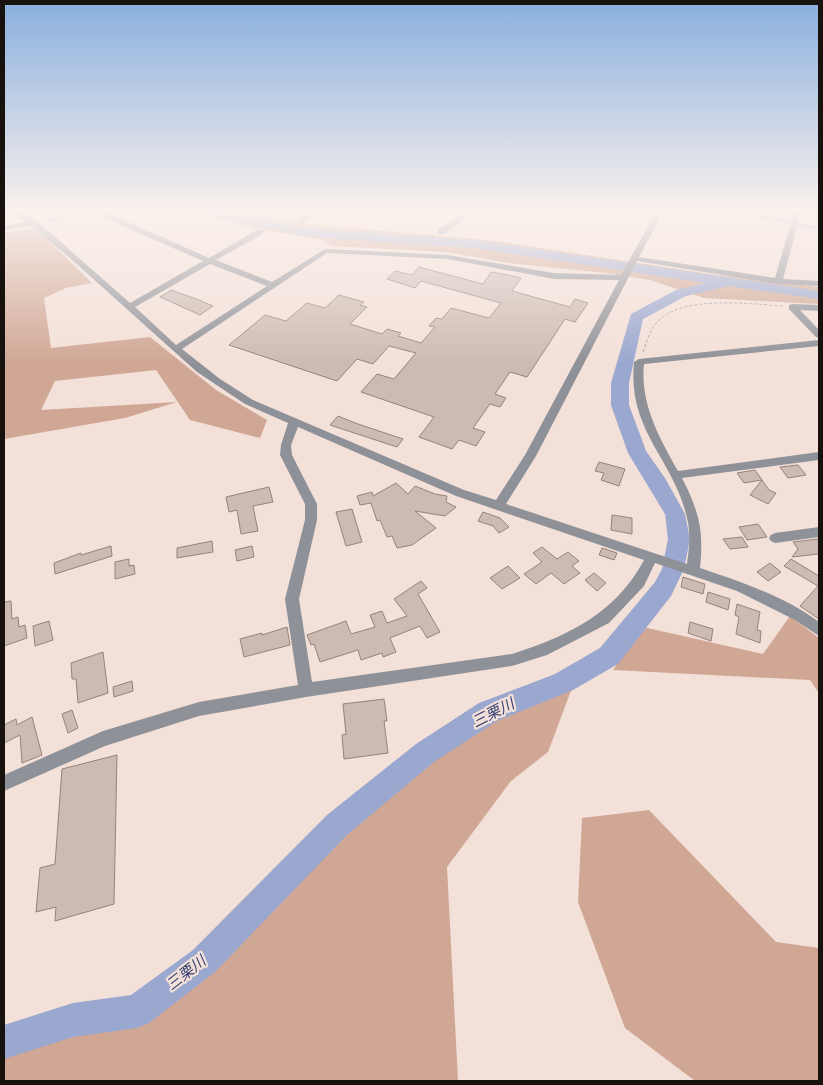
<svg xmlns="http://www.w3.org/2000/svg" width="823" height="1085" viewBox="0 0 823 1085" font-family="'Crimson Pro','Noto Sans JP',serif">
<rect width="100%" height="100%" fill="#f3e0d8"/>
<!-- green -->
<path fill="#d0a795" d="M193,212h44l78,13 173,15 229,35 102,12v17l-115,-6 -54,-18 -45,-7 -96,-10 -64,-11 -114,-6 -7,-6 -67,-11z
M33,229l10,6 49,48 -26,5 -22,10 7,50 99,-11 66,53 51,30 -7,18 -70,-18 -34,-50 -101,11 -14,29 136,-8 -52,16 -121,21v-207z
M790,616l29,22v55l-9,-13 -197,-10 30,-43 120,27z
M575,680l-27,72 -37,29 -64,86 11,214h-454v-37l182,-56 121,-132 136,-121z
M649,810l127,132 43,6v133h-124l-70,-53 -47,-126 4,-84z"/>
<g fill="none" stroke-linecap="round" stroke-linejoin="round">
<!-- stream -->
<path stroke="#9aa7cf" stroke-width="2.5" d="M736,212l83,16
M46,222l34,-10"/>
<!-- river -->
<path fill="#9aa7cf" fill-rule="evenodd" d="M203,212h22l85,17 164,11 345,51v8l-90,-13 -43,10 -43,23 -14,64v22l17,46 19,27 20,36 5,25 -6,30 -13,27 -53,68 -45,26 -76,31 -63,41 -87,73 -132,137 -66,51 -12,5 -64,9 -69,22v-34l69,-22 58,-8 62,-45 134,-135 89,-71 63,-41 76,-29 45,-26 55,-66 7,-13 6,-30 -3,-25 -37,-61 -17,-48v-22l20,-69 45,-24 30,-7 -232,-35 -164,-11 -101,-21z"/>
</g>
<!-- building -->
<path fill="#cdbbb3" stroke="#94837c" d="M419,267l64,17 8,-12 17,3 13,3 -9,13 58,16 5,-8 13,4 -13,19 -10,-3 -38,58 -17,-5 -15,22 11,4 -6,9 -10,-3 -17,24 12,4 -9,14 -17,-6 -7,9 -33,-12 15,-20 -73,-25 16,-18 17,5 22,-26 -27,-7 -16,18 -16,-5 -20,22 -108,-36 36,-30 21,6 21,-18 18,5 14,-13 25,7 -4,3 7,2 -17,17 32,10 5,-5 14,4 -3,3 23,7 14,-16 -6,-1 7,-8 6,1 9,-11 38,10 12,-15 -80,-22 -6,7 -28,-9 8,-8 17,4z
M171,290l28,10 14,6 -13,9 -40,-18z
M338,416l20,8 45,15 -6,8 -67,-22z
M599,462l26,7 -6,17 -18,-6 3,-7 -9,-2z
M798,465l8,10 -18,3 -8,-11z
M755,470l14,20 7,3 -8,11 -18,-9 12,-15 -18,3 -7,-10z
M396,483l12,11 7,-8 20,8 12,2 -1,6 10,5 -11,9 -30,-5 21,17 -24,17 -15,3 -5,-12 -5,1 -7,-17 -3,1 -6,-18 -11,2 -3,-9 15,-4 1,4z
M269,487l4,15 -20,4 5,25 -17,3 -4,-24 -8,2 -3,-15z
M352,509l10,33 -16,4 -10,-34z
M483,512l17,6 9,9 -10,6 -6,-7 -15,-5z
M612,515l20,3v16l-21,-4z
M758,524l9,13 -20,3 -8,-13z
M742,537l6,10 -18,2 -7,-10z
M818,539l1,15 -27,3 6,-8 -5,-7z
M212,541l1,11 -36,6v-10z
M111,546l1,10 -57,18 -1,-11 27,-10v2z
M252,546l2,11 -17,4 -2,-11z
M542,547l15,12 11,-7 11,9 -7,5 8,7 -16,11 -13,-11 -15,11 -12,-10 18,-12 -9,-9z
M602,548l15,5 -3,7 -15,-5z
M129,559v7l5,-1 1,9 -20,5v-17z
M791,559l28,17v43l-19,-13 18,-20 -34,-20z
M770,563l11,9 -13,9 -11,-9z
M508,566l12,12 -18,11 -12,-11z
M594,573l12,10 -9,8 -12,-11z
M683,577l22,7 -2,10 -22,-7z
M421,581l6,7 -9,6 22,38 -13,6 -7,-12 -30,12 6,14 -13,5 -1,-4 -21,7 -3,-10 -38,12 -6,-18 -3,1 -4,-10 39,-14 5,13 24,-7 -5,-12 12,-4 5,12 20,-7 -13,-17z
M708,592l22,7 -2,11 -22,-8z
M11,601l1,18 6,-2 1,10 6,-2 2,13 -23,8v-44z
M737,604l23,8 -3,18 4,1 -1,12 -24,-9 3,-17 -4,-2z
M49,621l4,19 -18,6 -2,-20z
M690,622l23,7 -2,12 -23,-8z
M287,627l3,18 -46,12 -4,-18 22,-6v2z
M103,652l5,41 -30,10 -2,-24h-4l-1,-16z
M132,681l1,10 -19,6 -1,-10z
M384,699l3,22h-3l4,32 -44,6 -2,-24 4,-1 -3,-30z
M72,710l6,18 -10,5 -6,-19z
M32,717l10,38 -20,8 -2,-28 -16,8v-18l12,-6 1,6z
M117,755l-3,149 -59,17 1,-14 -20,5 4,-44 15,-4 7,-95z"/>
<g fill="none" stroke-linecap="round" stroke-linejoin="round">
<!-- path -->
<path stroke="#ad9e98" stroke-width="1" stroke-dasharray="3 2" stroke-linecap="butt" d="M803,227l16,4
M643,352c4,-11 7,-23 15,-31 25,-26 92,-17 125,-15"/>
<!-- minor -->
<path fill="#8f9198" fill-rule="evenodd" d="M13,212h8l16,9 93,82 73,-42 -101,-44v-4h6l101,45 48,-28h6v4l-47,26 56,22 53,-33 123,6 106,18 67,2 35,-63h7l-24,45 136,21 19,-66h7l-18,67 36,2v5l-41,-2 -141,-23 -101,195 -30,48 181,60c2,-15 4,-31 0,-46 -13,-59 -60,-87 -53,-156l5,-3 180,-19v6l-175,18c-4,40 15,73 34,107l141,-19v8l-137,18c17,33 22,53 18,90 41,14 84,28 119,54v14l-24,-16 -58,-29 -82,-28 -11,23 -35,37 -62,32 -35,11 -206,31 -107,19 -94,30 -101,45v-16l99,-44 96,-29 99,-17 -13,-86 20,-79v-16l-25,-49 1,-10 7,-22 -43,-19 -48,-32 -126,-113 -40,-33 -27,4v-4l22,-4zM327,253l121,6 106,20 65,1 -94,175 -29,45 -32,-10 -211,-90 -33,-21 -38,-30zM210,264l57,22 -91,59 -41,-38zM298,427l158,69 188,64c-28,53 -76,76 -132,94l-200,28 -13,-83 18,-79v-16l-25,-49 -1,-10z
M312,212h9l-18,11 -7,-2z
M465,212h8l-29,22h-6v-4z
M792,304l27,1v6l-19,-1 19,20v8l-3,-1 -27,-28v-4z
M819,527v10l-44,6 -4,-2 -2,-3 2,-3 4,-2z"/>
</g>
<!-- sky -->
<linearGradient id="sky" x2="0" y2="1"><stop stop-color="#89afde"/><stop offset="0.58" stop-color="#faf1ed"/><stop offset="1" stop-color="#faf1ed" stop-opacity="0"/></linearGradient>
<rect width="823" height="363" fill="url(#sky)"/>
<g text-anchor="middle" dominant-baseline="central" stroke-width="4.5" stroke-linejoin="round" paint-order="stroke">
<!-- water labels -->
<g font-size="15" font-style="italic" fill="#354176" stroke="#f3e0d8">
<text transform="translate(493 713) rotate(-27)">三栗川</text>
<text transform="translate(186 973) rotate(-38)">三栗川</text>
</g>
</g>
<!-- border -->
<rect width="823" height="1085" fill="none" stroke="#18120f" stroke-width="10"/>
</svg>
